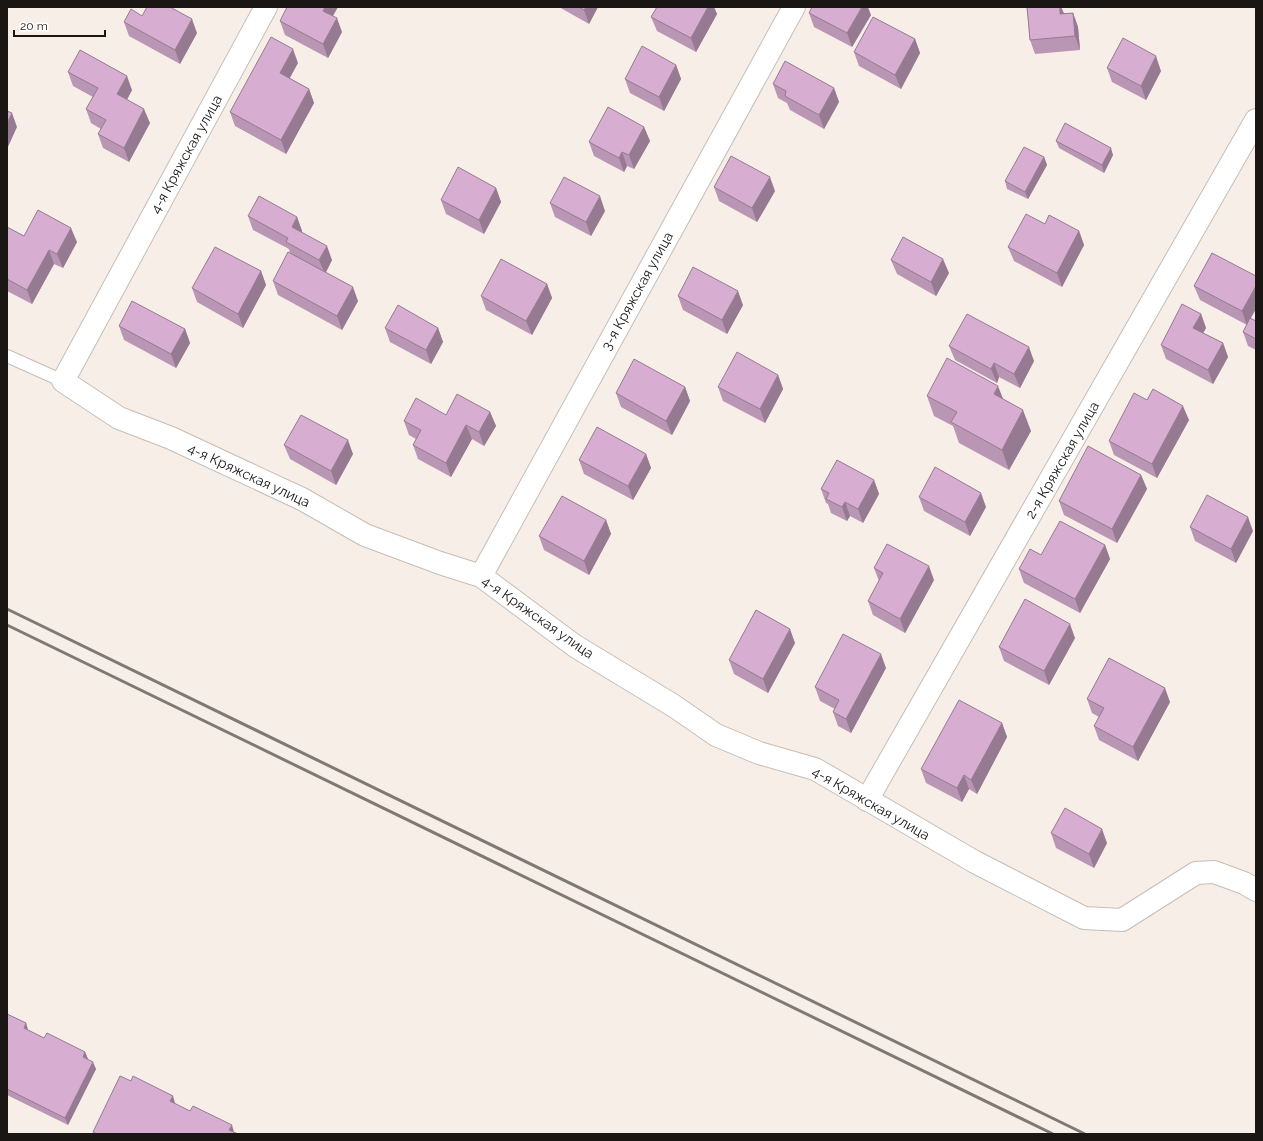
<svg xmlns="http://www.w3.org/2000/svg" width="1263" height="1141" viewBox="0 0 1263 1141" font-family="Raleway,sans-serif">
<rect width="100%" height="100%" fill="#f8eee8"/>
<g fill="none" stroke-linecap="round" stroke-linejoin="round">
<defs>
<path id="service" d="M7,356l56,25"/>
<path id="minor" d="M266,7l-203,374 56,37 52,20 131,61 63,36 75,28 41,13 94,70 99,60 42,29 43,18 56,16 160,93 109,56 38,2 74,-47 18,-1 30,11 12,7
M481,576l313,-569
M867,800l389,-680"/>
</defs>
<!-- service casing -->
<use href="#service" stroke="#c6bdb7" stroke-width="14"/>
<!-- minor casing -->
<use href="#minor" stroke="#c6bdb7" stroke-width="24"/>
<!-- service -->
<use href="#service" stroke="#fff" stroke-width="12"/>
<!-- minor -->
<use href="#minor" stroke="#fff" stroke-width="22"/>
<!-- rail -->
<path stroke="#7f7975" stroke-width="3" d="M7,609l1078,525
M7,625l1046,509"/>
</g>
<!-- wall -->
<path fill="#b996b4" d="M559,7h39l-9,17z
M657,7h57l3,7 -21,38 -39,-21 -6,-14z
M1027,7h34l3,6h9l5,14 2,23 -45,4 -5,-14z
M809,13l62,2 -19,32 -38,-20z
M142,16l55,17 -17,31 -51,-28 -5,-14z
M333,16l9,16 -14,26 -43,-23 -5,-14z
M915,39l5,14 -19,36 -42,-23 -5,-14z
M298,63l-9,15 20,11 5,14 -28,51 -51,-28 -5,-14z
M676,65l5,14 -17,32 -34,-18 -5,-14z
M1107,68l54,3 -15,29 -34,-18z
M68,72l64,18 -5,10 23,23 -21,39 -26,-14 -5,-14 3,-5 -10,-6 -5,-14 7,-12 -20,-11z
M773,84l61,4 5,14 -15,27 -34,-19 -3,-7 -9,-5z
M644,127l6,14 -16,28 -7,-3 -3,6 -30,-16 -5,-14z
M1056,141l57,14 -9,18 -45,-25z
M1044,157l3,8 -19,34 -21,-10 -2,-8z
M714,187l61,4 -18,31 -38,-21z
M496,188l5,14 -17,32 -38,-20 -5,-14z
M550,203l55,8 -14,25 -36,-19z
M248,216l49,1 5,14v1l30,28 -6,12 32,29 -16,29 -64,-35 -5,-14 17,-28 -1,-4 -36,-19z
M1045,224l34,7 5,14 -22,42 -48,-26 -6,-14z
M7,227l17,9 53,6 -14,26 -9,-4 -22,40 -25,-13z
M1212,253l39,65 5,3v29l-8,-4 -5,-14 4,-7 -47,-25 -6,-14z
M891,260l58,13 -13,23 -39,-22z
M261,271l5,14 -23,43 -46,-26 -5,-14z
M547,284l5,14 -20,37 -46,-25 -5,-14z
M678,296l65,9 -16,29 -44,-24z
M1201,314l5,14 -3,5 20,10 5,14 -15,27 -47,-25 -5,-14z
M119,326l66,3 5,14 -14,25 -52,-28z
M385,328h53l5,14 -12,22 -41,-22z
M949,346l85,15 -14,27 -21,-11 -2,6 -42,-23z
M778,375l5,14 -18,34 -42,-22 -5,-14z
M685,387l5,14 -18,34 -51,-28 -5,-14z
M927,396l76,4 28,31 -22,39 -50,-27 -6,-17 -19,-10z
M1147,400l42,20 -32,58 -43,-23 -5,-14z
M490,412l6,14 -12,20 -12,-7 -21,38 -33,-18 -5,-14 3,-6 -7,-4 -5,-14 42,-6z
M284,445l69,9 -17,31 -46,-26z
M646,454l5,14 -18,32 -49,-26 -5,-14z
M1141,475l6,14 -30,54 -53,-28 -5,-14z
M874,480l5,14 -16,29 -13,-7 -3,5 -16,-8 -3,-9 -2,-1 -5,-14z
M919,497l67,10 -16,29 -46,-25z
M606,520l5,14 -22,41 -45,-25 -5,-14z
M1190,527l63,4 -17,32 -41,-22z
M1105,545l5,14 -30,54 -56,-30 -5,-14 22,-14z
M874,568l60,12 -29,53 -32,-18 -5,-14 11,-20z
M1075,638l-26,47 -45,-24 -5,-14z
M795,643l-27,50 -34,-19 -5,-14z
M886,668l-35,65 -13,-7 -5,-14 2,-3 -15,-8 -5,-14z
M1087,699l83,3 -32,59 -39,-21 -5,-14 5,-9 -7,-4z
M1002,723l5,14 -30,57 -8,-5 -7,13 -36,-19 -5,-14z
M1051,833l56,10 -13,25 -38,-20z
M7,1014l19,9 2,7 16,8 41,14 3,7 8,10 -28,56 -61,-30z"/>
<!-- shaded-wall -->
<path fill="#967a92" d="M325,7h13l-10,18 -5,-14z
M586,7h12l-9,17 -5,-14z
M708,7h6l3,7 -21,38 -5,-14z
M862,7h6l3,8 -19,32 -5,-14z
M1060,7h1l3,7h-4z
M1073,13l5,14 2,23 -5,-14z
M337,18l5,14 -14,26 -5,-14z
M192,19l5,14 -17,31 -5,-14z
M915,39l5,14 -19,36 -6,-14z
M293,49l5,14 -13,24 -5,-14z
M1156,56l5,15 -15,29 -5,-14z
M676,65l5,14 -17,32 -5,-14z
M127,76l5,14 -10,18 -5,-14z
M834,88l5,14 -15,27 -5,-14z
M309,89l5,14 -28,51 -5,-14z
M144,109l6,14 -21,39 -5,-14z
M12,113l5,14 -10,22v-26z
M644,127l6,14 -16,28 -5,-14z
M1111,148l2,7 -9,18 -2,-8z
M622,152l5,14 -3,6 -5,-14z
M1044,157l3,8 -19,34 -3,-7z
M770,177l5,14 -18,31 -5,-14z
M496,188l5,14 -17,32 -5,-14z
M600,196l5,15 -14,25 -5,-14z
M297,217l5,14 -5,10 -5,-14z
M71,228l6,14 -14,26 -6,-14z
M1079,231l5,14 -22,42 -5,-14z
M327,246l5,14 -7,14 -6,-14z
M49,250l5,14 -22,40 -5,-14z
M943,259l6,14 -13,23 -5,-14z
M261,271l5,14 -23,43 -5,-14z
M547,284l5,14 -20,37 -6,-14z
M1256,286v23l-9,16 -5,-14z
M353,287l5,14 -16,29 -5,-14z
M738,291l5,14 -16,29 -5,-14z
M1201,314l5,14 -8,14 -5,-14z
M438,328l5,14 -12,22 -5,-14z
M185,329l5,14 -14,25 -5,-14z
M1223,343l5,14 -15,27 -5,-14z
M1029,347l5,14 -14,27 -6,-14z
M994,363l5,14 -2,6 -6,-14z
M778,375l5,14 -18,34 -5,-14z
M998,386l8,20 -12,-12z
M685,387l5,14 -18,34 -6,-14z
M1183,406l6,14 -32,58 -5,-14z
M1023,410l8,21 -22,39 -7,-20z
M490,412l6,14 -12,20 -5,-14z
M466,425l6,14 -21,38 -5,-14z
M348,440l5,14 -17,31 -5,-14z
M646,454l5,14 -18,32 -5,-14z
M1141,475l6,14 -30,54 -5,-14z
M874,480l5,14 -16,29 -5,-14z
M981,493l5,14 -16,29 -5,-14z
M845,502l5,14 -3,5 -5,-14z
M1248,517l5,14 -17,32 -5,-14z
M606,520l5,14 -22,41 -5,-14z
M1105,545l5,14 -30,54 -5,-14z
M929,566l5,14 -29,53 -5,-14z
M1070,624l5,14 -26,47 -5,-14z
M790,629l5,14 -27,50 -5,-14z
M881,654l5,14 -35,65 -5,-14z
M1165,688l5,14 -32,59 -5,-14z
M1002,723l5,14 -30,57 -6,-14z
M964,775l5,14 -7,13 -5,-14z
M1102,829l5,14 -13,25 -5,-14z
M26,1023l2,7 -4,-2z
M85,1052l3,7 -5,-2z
M93,1062l3,7 -28,56 -3,-7z
M173,1096l2,7 -2,5 -3,-7z
M232,1125l2,7 -5,-2z"/>
<!-- building -->
<path fill="#d7aed1" stroke="#967a92" d="M147,7h23l22,12 -17,31 -51,-28 7,-13 11,7z
M287,7h38l-2,4 14,7 -14,26 -43,-23z
M579,7h7l-2,3z
M657,7h51l-17,31 -40,-21z
M812,7h50l-15,26 -38,-20z
M1027,7h33v7l13,-1 2,23 -45,4z
M873,17l42,22 -20,36 -41,-23z
M271,37l22,12 -13,24 29,16 -28,51 -51,-28z
M1123,38l33,18 -15,30 -34,-18z
M642,46l34,19 -17,32 -34,-18z
M80,50l47,26 -10,18 27,15 -20,39 -26,-14 8,-14 -20,-11 12,-21 -30,-16z
M785,61l49,27 -15,27 -34,-19 1,-5 -13,-7z
M608,107l36,20 -15,28 -7,-3 -3,6 -30,-16z
M7,111l5,2 -5,10z
M1065,123l46,25 -9,17 -46,-24z
M1024,147l20,10 -19,35 -20,-11z
M731,156l39,21 -18,31 -38,-21z
M458,167l38,21 -17,32 -38,-20z
M564,177l36,19 -14,26 -36,-19z
M259,196l38,21 -5,10 35,19 -8,14 -33,-18 2,-4 -40,-22z
M38,210l33,18 -14,26 -8,-4 -22,40 -20,-11v-52l17,9z
M1026,214l19,10 4,-9 30,16 -22,42 -49,-26z
M903,237l40,22 -12,23 -40,-22z
M215,247l46,24 -23,43 -46,-26z
M288,252l65,35 -16,29 -64,-35z
M1212,253l44,23v10l-14,25 -48,-25z
M501,259l46,25 -21,37 -45,-25z
M693,267l45,24 -16,29 -44,-24z
M132,301l53,28 -14,25 -52,-28z
M1182,304l19,10 -8,14 30,15 -15,27 -47,-25z
M398,305l40,23 -12,22 -41,-22z
M967,314l62,33 -15,27 -20,-11 -3,6 -42,-23z
M1250,318l6,3v18l-13,-7z
M737,352l41,23 -18,34 -42,-22z
M947,358l51,28 -4,8 29,16 -21,40 -51,-28 6,-10 -30,-16z
M634,359l51,28 -19,34 -50,-28z
M1153,389l30,17 -31,58 -43,-23 25,-48 13,7z
M457,394l33,18 -11,20 -13,-7 -20,38 -33,-18 8,-15 -17,-9 12,-23 30,17z
M301,415l47,25 -17,31 -47,-26z
M597,427l49,27 -18,32 -49,-26z
M1088,446l53,29 -29,54 -53,-28z
M837,460l37,20 -16,29 -13,-7 -3,5 -16,-8 3,-6 -8,-4z
M935,467l46,26 -16,29 -46,-25z
M1207,495l41,22 -17,32 -41,-22z
M562,496l44,24 -22,41 -45,-25z
M1060,521l45,24 -30,54 -56,-30 11,-20 11,6z
M887,544l42,22 -29,53 -32,-18 15,-28 -9,-5z
M1025,599l45,25 -26,47 -45,-24z
M756,610l34,19 -27,50 -34,-19z
M843,634l38,20 -35,65 -13,-7 6,-12 -24,-13z
M1109,658l56,30 -32,59 -39,-21 10,-18 -17,-9z
M959,700l43,23 -31,57 -7,-5 -7,13 -36,-19z
M1065,808l37,21 -13,25 -38,-21z
M7,1014l19,9 -2,5 20,10 3,-5 38,19 -2,5 10,5 -28,56 -58,-29z
M120,1076l11,5 2,-5 40,20 -3,5 20,10 3,-5 39,19 -3,5 9,4h-141l-4,-2z"/>
<g text-anchor="middle" dominant-baseline="central" stroke-width="3" stroke-linejoin="round" paint-order="stroke">
<!-- street labels -->
<g font-size="14" fill="#191614" stroke="#fff">
<text transform="translate(186 154) rotate(-61)">4-я Кряжская улица</text>
<text transform="translate(637 291) rotate(-61)">3-я Кряжская улица</text>
<text transform="translate(1062 460) rotate(-60)">2-я Кряжская улица</text>
<text transform="translate(249 475) rotate(25)">4-я Кряжская улица</text>
<text transform="translate(538 617) rotate(35)">4-я Кряжская улица</text>
<text transform="translate(871 803) rotate(30)">4-я Кряжская улица</text>
</g>
</g>
<!-- border -->
<rect width="1263" height="1141" fill="none" stroke="#191614" stroke-width="16"/>
<!-- scale -->
<path d="M14 30v6h91v-6" fill="none" stroke="#191614" stroke-width="2"/>
<text x="20" y="30" font-size="12" fill="#191614" stroke="#ffffff" stroke-width="3" paint-order="stroke">20 m</text>
</svg>
